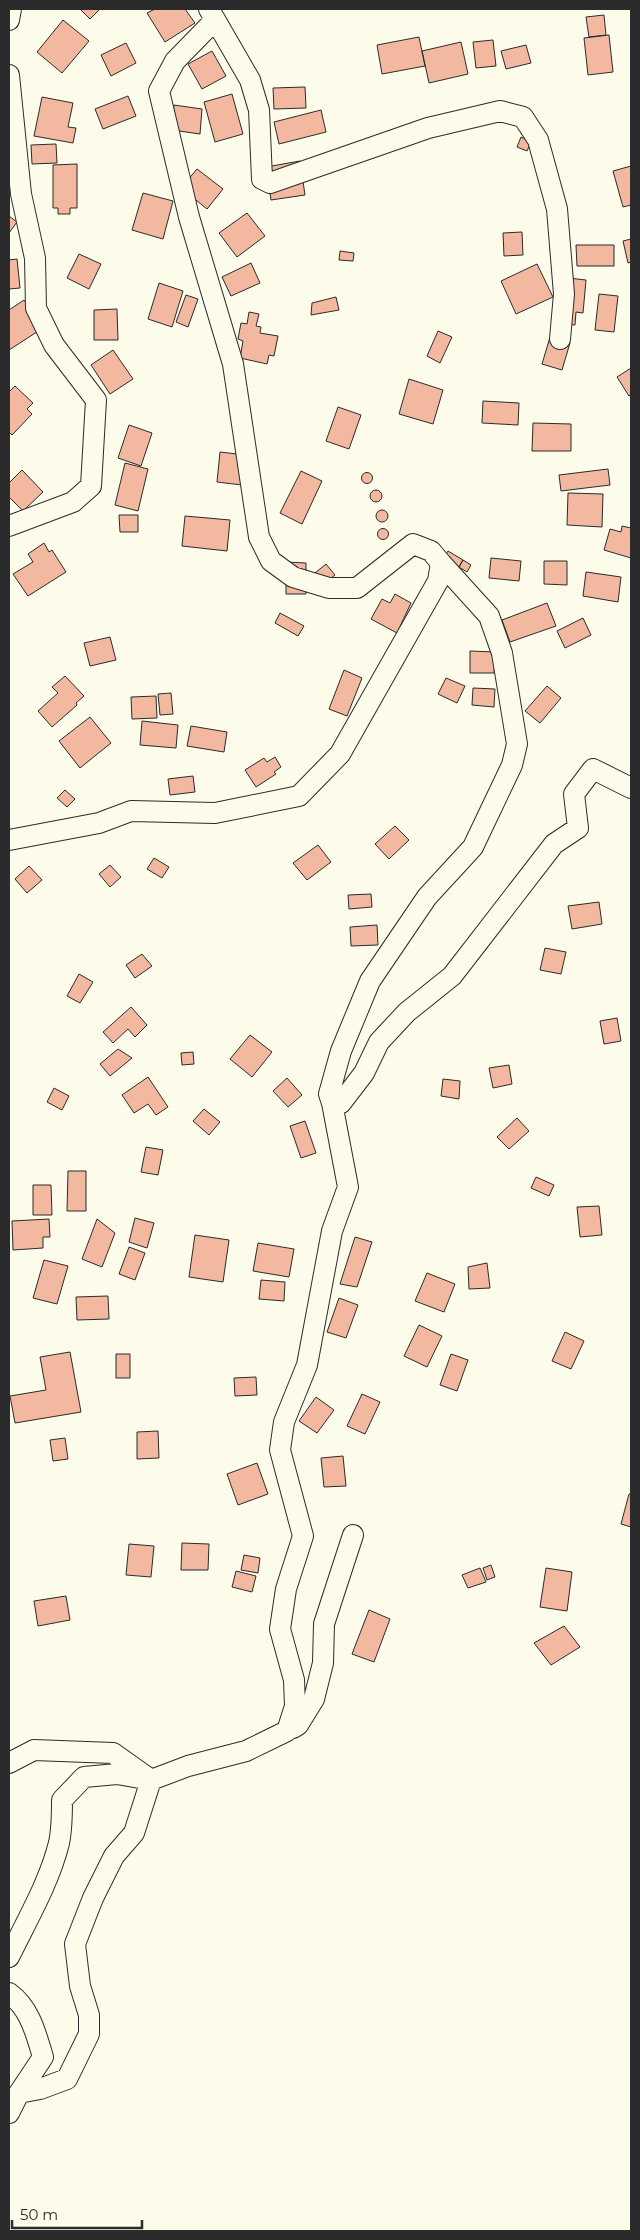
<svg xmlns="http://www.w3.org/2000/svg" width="640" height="2240" viewBox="0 0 640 2240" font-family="Montserrat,sans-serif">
<rect width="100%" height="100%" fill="#fdfbea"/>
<!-- building -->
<path fill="#f2b8a0" stroke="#2b2b2b" d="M80,9h20l-10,10z
M155,9h30l10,14 -30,19 -18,-29z
M604,15l2,20 -17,2 -3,-20z
M63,20l26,21 -27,32 -25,-21z
M609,35l4,37 -25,3 -4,-37z
M419,37l6,29 -43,8 -5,-29z
M493,40l3,26 -20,2 -3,-26z
M461,42l7,32 -39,9 -7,-32z
M126,43l10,20 -25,13 -10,-21z
M526,45l5,18 -25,6 -5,-18z
M212,51l14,25 -24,13 -14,-25z
M305,87l1,21 -32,1 -1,-21z
M232,94l11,40 -28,8 -11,-40z
M128,96l8,20 -33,13 -8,-20z
M42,97l31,6 -5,24 8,1 -3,15 -39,-7z
M174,105l28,4 -2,25 -28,-4z
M321,110l5,22 -47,12 -5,-22z
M521,137l10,5 -4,9 -10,-4z
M56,144l1,19 -25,1 -1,-19z
M300,161l5,34 -34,5 -5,-33z
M77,164v44h-7v6h-12v-6h-5v-43z
M631,166v39l-8,2 -10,-36z
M197,169l26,20 -16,20 -26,-21z
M143,193l30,8 -10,38 -31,-9z
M247,213l18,23 -28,21 -18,-24z
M9,216l8,6 -8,11z
M522,232l1,23 -19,1 -1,-23z
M631,239v23l-3,1 -5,-22z
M576,245h38v21h-37z
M340,251l14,2 -1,8 -14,-1z
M79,254l22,10 -12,25 -22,-11z
M17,259l3,29 -11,1v-29z
M251,263l9,20 -29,13 -9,-19z
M537,264l16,33 -37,17 -15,-33z
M560,277l26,3 -3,33 -7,-1 -1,13 -17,-1z
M159,283l24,8 -11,36 -24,-8z
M599,294l19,2 -4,36 -19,-2z
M186,295l12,4 -10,28 -12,-5z
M336,297l3,13 -28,5 1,-12z
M24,300l19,28 -34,22v-40z
M117,309l1,31h-24v-30z
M249,312l10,2 -3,12 5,1 -1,6 18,3 -4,20 -5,-1 -2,9 -27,-6 3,-17 -5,-2 3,-16 6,1z
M438,331l14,6 -12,26 -13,-7z
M550,337l20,6 -8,27 -20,-6z
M113,350l20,29 -23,15 -19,-29z
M631,368v26l-2,2 -12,-19z
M409,379l34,11 -10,34 -34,-10z
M15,386l18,17 -6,6 5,5 -20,21 -3,-3v-40z
M483,401l36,2 -1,22 -36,-2z
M338,407l23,8 -12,34 -23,-8z
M533,423l38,1v27h-39z
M129,425l23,8 -11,33 -23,-8z
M220,452l26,3 -4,30 -25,-3z
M125,463l23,6 -10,42 -23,-6z
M608,469l2,16 -49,6 -2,-16z
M22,470l21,22 -20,19 -14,-14v-14z
M301,471l21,10 -20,43 -22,-11z
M361.5 478a5.5 5.5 0 1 1 11 0a5.5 5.5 0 1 1-11 0Z
M370 496a6 6 0 1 1 12 0a6 6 0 1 1-12 0Z
M568,493l35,1 -1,33 -35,-2z
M376 516a6 6 0 1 1 12 0a6 6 0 1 1-12 0Z
M119,515h19v17h-18z
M185,516l45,4 -3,31 -45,-5z
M622,526l9,2v30l-27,-8 6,-21 11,3z
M377.5 534a5.5 5.5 0 1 1 11 0a5.5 5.5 0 1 1-11 0Z
M44,543l5,9 3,-2 14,22 -38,24 -15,-22 20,-12 -5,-8z
M448,551l15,9 -4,7 -16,-8z
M491,558l30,3 -2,20 -30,-3z
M463,560l8,5 -4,7 -8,-5z
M544,561h23v24l-23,-1z
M286,562l20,1v31h-20z
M326,564l9,11 -11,9 -9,-11z
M586,572l35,5 -3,25 -35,-6z
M395,594l16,9 -14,30 -26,-14 11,-20 8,4z
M547,603l9,23 -46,16 -8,-22z
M280,613l24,13 -6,10 -23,-13z
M583,618l8,17 -26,13 -8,-17z
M110,637l6,23 -26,6 -6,-23z
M470,651l25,1 -1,21h-24z
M344,670l18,8 -15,38 -18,-7z
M65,676l19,20 -8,7 1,2 -25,22 -14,-16 20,-18 -6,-6z
M446,678l19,8 -8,17 -19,-9z
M547,686l14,12 -21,25 -15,-12z
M473,688l22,1 -1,18 -22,-2z
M171,693l2,21 -13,1 -2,-21z
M156,696l1,22 -25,1 -1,-22z
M90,717l21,26 -31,25 -21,-27z
M142,721l36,4 -2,23 -36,-3z
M191,726l36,6 -3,20 -37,-6z
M275,757l6,10 -7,5 2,2 -20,13 -11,-17 19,-12 3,4z
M193,776l2,16 -25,3 -2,-16z
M65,790l10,9 -8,8 -10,-9z
M395,826l14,14 -20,19 -14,-15z
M318,845l13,17 -24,18 -14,-17z
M154,858l15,9 -7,11 -15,-9z
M110,865l11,12 -11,10 -11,-13z
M29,866l13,14 -15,13 -12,-14z
M371,894l1,13 -23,2 -1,-14z
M599,902l3,22 -30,5 -4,-23z
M377,925l1,20 -27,1 -1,-19z
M545,948l21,4 -5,22 -21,-4z
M142,954l10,12 -17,12 -9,-13z
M79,974l14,8 -13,21 -13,-7z
M131,1007l16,18 -12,12 -7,-8 -15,14 -10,-11z
M617,1018l4,23 -17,3 -4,-23z
M250,1035l22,17 -20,25 -22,-18z
M118,1049l14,9 -22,18 -10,-12z
M193,1052l1,12 -12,1 -1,-12z
M509,1065l3,19 -19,4 -4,-20z
M148,1077l20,30 -12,8 -8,-11 -14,9 -12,-18z
M287,1078l15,17 -14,12 -15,-16z
M443,1079l17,2 -1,18 -18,-3z
M54,1088l15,8 -7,14 -15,-8z
M204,1109l16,13 -11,13 -16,-14z
M517,1118l12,13 -20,18 -12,-12z
M305,1121l11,32 -15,5 -11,-32z
M146,1147l17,3 -5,25 -17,-3z
M68,1171h18v40h-19z
M536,1177l18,8 -5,11 -18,-8z
M33,1185h18l1,30h-19z
M599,1206l3,29 -22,2 -3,-30z
M135,1218l19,5 -7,25 -18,-6z
M49,1219l1,18h-7v11l-30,2 -1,-29z
M97,1219l18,14 -13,34 -20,-8z
M195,1235l34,5 -6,42 -34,-5z
M355,1237l17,5 -15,45 -17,-3z
M258,1243l36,6 -5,28 -36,-6z
M129,1247l16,6 -10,27 -16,-6z
M44,1260l24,6 -11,38 -24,-6z
M487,1263l3,25 -21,1 -1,-22z
M427,1273l28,11 -11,28 -29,-11z
M261,1280l24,2 -1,19 -25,-2z
M108,1296l1,23 -32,1 -1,-23z
M339,1298l19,7 -12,33 -19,-6z
M419,1325l23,11 -15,31 -23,-11z
M565,1332l19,9 -13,28 -19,-8z
M70,1352l11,60 -66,11 -5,-27 36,-6 -6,-33z
M116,1354h14v24h-14z
M451,1354l17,6 -11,31 -17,-6z
M256,1377l1,18 -22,1 -1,-18z
M362,1394l18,8 -15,32 -18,-8z
M316,1397l18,13 -17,23 -18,-12z
M158,1431l1,27 -22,1v-27z
M65,1438l3,21 -15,2 -3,-21z
M343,1456l3,30 -22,1 -3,-29z
M257,1463l11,31 -30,11 -11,-31z
M629,1494h2v33l-10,-3z
M182,1543l27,1 -1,26h-27z
M129,1544l25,2 -3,31 -25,-2z
M244,1555l16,3 -2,15 -17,-3z
M491,1565l4,12 -8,3 -4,-12z
M480,1568l6,14 -18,6 -6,-13z
M546,1568l26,4 -5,39 -27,-4z
M236,1571l20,5 -4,16 -20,-5z
M66,1596l4,24 -32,6 -4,-25z
M369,1610l21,9 -16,43 -22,-8z
M564,1626l16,21 -29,18 -17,-22z"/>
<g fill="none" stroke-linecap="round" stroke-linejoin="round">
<defs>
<path id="minor" d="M209,9l41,71 9,30 3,69 8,4 158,-55 72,-17 23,6 15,23 19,69 7,85 -4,45
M9,20l2,-11
M9,75l12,119 14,64 1,50 18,37 42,55 -5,86 -18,16 -64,24
M441,563l48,53 13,37 15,91 -5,21 -39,82 -46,50 -57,84 -29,70 -12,43 3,9h9l23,-30 15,-31 28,-30 45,-36 102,-132 24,-16 -4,-34 19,-25 38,19
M9,840l90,-17 32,-12 84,2 84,-17 41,-42 98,-173 3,-18 -10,-12 -18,-7 -56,44h-28l-36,-11 -22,-16 -12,-24 -26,-173 -44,-147 -30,-126 16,-30 40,-41
M293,1728l5,-3 16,-26 9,-36 1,-39 29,-89
M9,1763l25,-13 79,3 38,27 37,-14 58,-15 41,-20 8,-25 -1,-26 -14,-51 6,-40 17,-53 -23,-86 4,-28 23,-57 25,-134 16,-44 -16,-84
M9,1957c18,-37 40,-74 50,-114 3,-14 3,-29 3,-43l22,-23 33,-3 34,6 -17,53 -20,23 -21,42 -18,46 5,42 9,29v19l-22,45 -27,10 -21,4 -10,20
M9,1993c21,15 27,41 34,64l-24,36"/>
</defs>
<!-- minor casing -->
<use href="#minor" stroke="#2b2b2b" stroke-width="22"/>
<!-- minor -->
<use href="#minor" stroke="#fdfbea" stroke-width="20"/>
</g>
<!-- border -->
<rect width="640" height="2240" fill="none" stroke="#2b2b2b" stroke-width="20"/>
<!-- scale -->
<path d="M12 2220v8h130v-8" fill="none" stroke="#2b2b2b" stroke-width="2.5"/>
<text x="20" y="2220" font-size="15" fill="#2b2b2b" stroke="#fdfbea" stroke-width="4" paint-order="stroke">50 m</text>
</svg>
